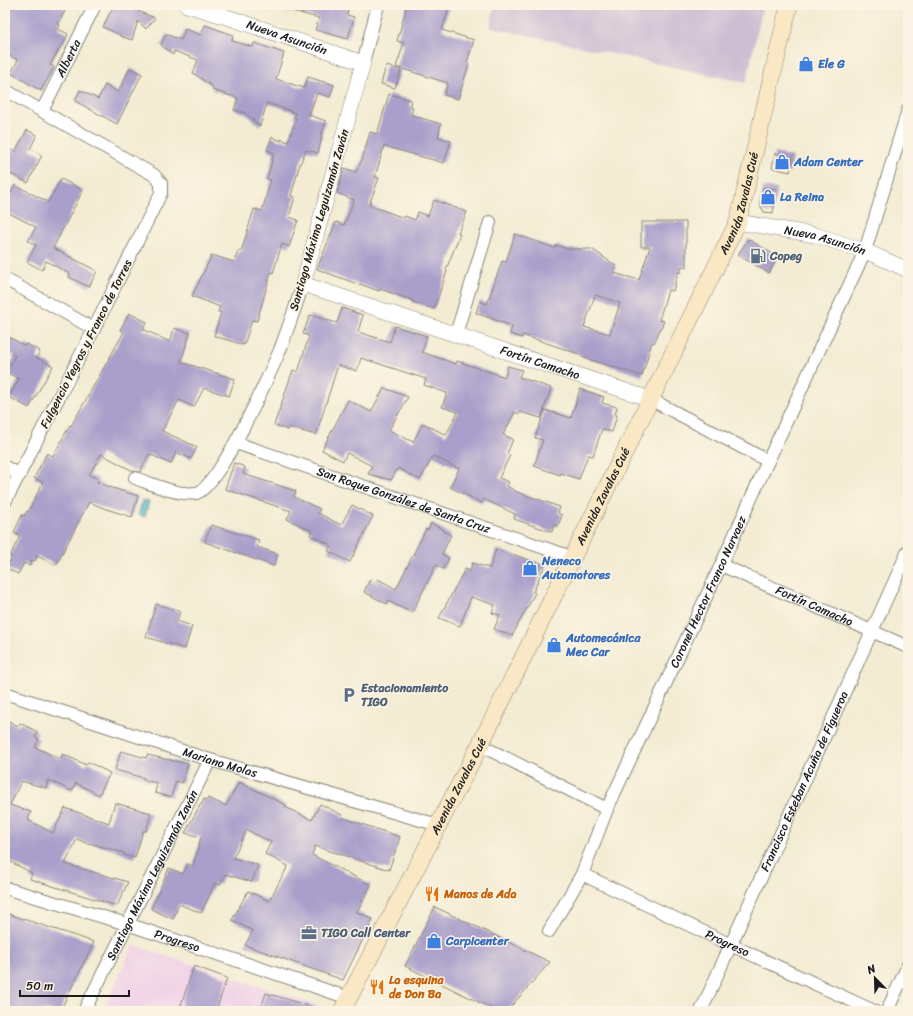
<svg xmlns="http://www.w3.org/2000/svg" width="913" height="1016" viewBox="0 0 913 1016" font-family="Sriracha,sans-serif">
<rect width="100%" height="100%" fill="#fcf5e5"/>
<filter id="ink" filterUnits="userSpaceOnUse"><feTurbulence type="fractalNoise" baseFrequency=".025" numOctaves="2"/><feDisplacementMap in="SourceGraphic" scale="8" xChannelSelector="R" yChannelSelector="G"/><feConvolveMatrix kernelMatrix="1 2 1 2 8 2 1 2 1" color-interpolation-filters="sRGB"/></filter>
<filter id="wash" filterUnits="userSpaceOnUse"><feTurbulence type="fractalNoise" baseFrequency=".012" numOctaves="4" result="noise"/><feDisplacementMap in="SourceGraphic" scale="16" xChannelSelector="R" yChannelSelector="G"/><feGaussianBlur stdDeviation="0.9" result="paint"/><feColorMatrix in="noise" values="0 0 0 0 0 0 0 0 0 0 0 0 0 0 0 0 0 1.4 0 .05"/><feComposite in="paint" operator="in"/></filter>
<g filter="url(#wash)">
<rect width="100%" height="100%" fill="#f3ecd3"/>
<!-- built -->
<path fill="#efd0e7" d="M133,945l186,61 -2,5h-214z"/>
<!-- industrial -->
<path fill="#cdbed3" d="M495,5h268l-17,78 -256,-56z"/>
<!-- water -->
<path fill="#3baab9" stroke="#2c636a" d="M142,500l7,2 -4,15 -7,-2z"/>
<g id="blocks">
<!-- building -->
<path fill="#a99fca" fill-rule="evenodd" d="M5,5h54l7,4 -8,15 2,1 -2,4 10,5 -5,11 -1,-1 -12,21 4,2 -13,24 -30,-18 7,-13 -13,-6z
M114,5h9l32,13 -9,11 -8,-8 -6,19 -12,-4v-1l-17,-8z
M284,5h65l-2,10 7,2 -6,22 -33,-9 4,-12 -35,-9z
M407,5h43l-8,25 32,10 -7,23 2,1 -11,35 -14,-4 4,-12 -52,-16 8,-24 -7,-2z
M205,25l28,10 -1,6 21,6 1,-4 30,10 -8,26 28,9 4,-11 26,8 -4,12 -13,-4 -8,22 17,6 -5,15 1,1 -4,16 -12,-3 -6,14 -9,32 4,1 -6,20 9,3 -9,27 -7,-3 -9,29 -2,-1 -14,49 -5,-1 -8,25 -30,-9 7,-24h-3l2,-5 -28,-11 20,-41 22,7 4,-11 3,1 13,-43 8,2 9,-31 -4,-1 7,-26 -7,-3 5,-13 9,4v-2l7,3 8,-24 -2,-1 2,-4 -29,-10 -7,23 -15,-13 -11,-3 4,-12 -26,-8 1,-3 -20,-14 5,-13 -24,-9 -1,4 -12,-10 5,-11 15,6 4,-11 16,6z
M386,66l15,4 -6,18 -14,-4z
M130,68l12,6 -25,50 -42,-23 5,-11 18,9 7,-14 13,7z
M389,94l22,6 -1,6 3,1 -2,8 30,9 -3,13 13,4 -7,22 -60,-17 -9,31 4,1 -10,27 35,13 1,-2 10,4 3,-8 10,4 6,-16 33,12 -9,21 2,1 -14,36 1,1 -13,38 -22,-7v-2l-32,-11 -1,2 -19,-7v1l-43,-16 19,-47 8,3 10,-25 -17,-7 7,-25 12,4 6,-12 8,-28 7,2z
M27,130l10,5 -7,14 12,6 -14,28 -23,-12v-24l10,5z
M775,153l18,4 -3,15 -18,-4z
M61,179l22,11 -30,58 44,23 -8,16 -20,-10 1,-3 -24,-13 -4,9 -15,-8 9,-17 -8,-4 8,-14 -31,-16v-7l10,-19 33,17z
M763,187l14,2 -4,24 -9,-1 -4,-7z
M641,222h45v46l-4,-2 -2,7 -2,-1 -5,19 -5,-1 -9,30 5,1 -10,22 -2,-1 -10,34 -60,-19v-2l-59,-20 -1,3 -12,-4 2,-8 -36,-13 4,-12 7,3 15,-43 4,1 9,-28 40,14 1,-3 11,4h25l24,17 -2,7 25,7 11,-33h-9zM595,295l25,8 -10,31 -26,-7z
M748,239l30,18 -9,16 -31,-18z
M342,308l21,7 -5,17 32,10 5,-16 32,10 -5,16 34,12 1,-3 48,16 3,-11 14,4 -3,7 32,11 -10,30 -21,-6 -1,2 -4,-2 -12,23 10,4 -6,15 3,1 -11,23 10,4 -2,4 10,6 43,15 -2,6 4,2 -4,11 -4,-1 -2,7 -38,-13 1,-5 -31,-15 -2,4 -32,-16 9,-18 -26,-13 -13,24 -22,-12 -7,12 -23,-6 4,-8 -25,-13 -4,8 -21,-11 26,-50 23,12 13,-24 24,9 -19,33 24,12 10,-19 23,12 12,-23 -16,-5 5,-14 -23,-8 2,-6 -65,-21 -4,13 -19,-6 -22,70 -28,-8v3l-14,-5 19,-55 5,2 11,-36 -6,-2 7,-19 27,8z
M129,313l18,9 -4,7 27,13 4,-14 16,5 -9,29 54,17 -6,17 -25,-8 -10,19 -15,-7 -17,31 35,16 -6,12 -15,-7 -5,12 -22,-10 -9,18 -7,-1 -32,-17 -12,21 10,4 -2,3 12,5 29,9 -6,21 -26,-8 -17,-7 -33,63 -19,-9 -2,5 -3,-1 -2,6 -6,-3 -6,11 -12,-6 6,-11 -2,-1 10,-20 -6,-3 8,-18 2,1 3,-5 1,1 15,-30 -9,-4 13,-25 6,3 17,-31 1,1 8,-14 45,-80 -4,-2z
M5,335l20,11 1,-2 14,7 -3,7 16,8 -24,42 -20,-11 10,-18 -13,-7 9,-16 -10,-5z
M580,389l24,8 -2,6 15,4 -2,8h2l-5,17 -10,-3 -9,27 -5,-1 -9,24 -18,-6 -1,2 -26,-9 9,-26 -8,-2 10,-28 26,8z
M234,463l11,4 -2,7 53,17 -2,6 26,12 -2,4 23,12 11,-20 21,11 -23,46 -22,-11 3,-6 -21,-10 2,-4 -25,-12 4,-8 -66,-22z
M431,523l13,7v1l7,4 -9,19 7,4 -6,11 -7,-4 -24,48 -24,-12 -1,3 -23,-12 6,-13 6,4 2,-4 18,10 30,-60 2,1z
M211,525l48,15 -2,7 21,7 -4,12 -69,-24z
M496,549l49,16 -12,27 2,1 -23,43 -18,-7 6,-14 -8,-2 3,-8 -24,-8 -11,29 -21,-8 26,-49 5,2 2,-8 18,5z
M156,604l24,7 -3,10 15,5 -7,23 -39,-12z
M5,719l13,7 2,-3 18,9 -3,5 4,2 -4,8 25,12 3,-5 23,11 2,-3 22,11 -11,22 -23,-12 -4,8 -24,-11 -2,8 -25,-7 -11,24 21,7 -3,8 25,13 12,-25 44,15 6,-20 36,10 -5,18h-3l-8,27 -11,-3v-2l-35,-10 -1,1 -11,-5 -12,25 63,18 -11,24 -87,-27 2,-6 -23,-12v-1l-4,-3z
M121,751l25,7 1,-3 41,9 -6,19 -6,-2 -5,16 -16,-4 2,-10 -13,-3v-2l-29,-8z
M239,782l47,23 -1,2 27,13 8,-16 22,11 -1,2 59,20 -11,33 -74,-24 -3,9 59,30 -14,27 16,7 -30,61 -98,-35 8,-14 -21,-11 16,-29 21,10 19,-35 -23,-12 6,-12 -24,-12 -14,28 25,7 -6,17 -27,-8 -5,11 -5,-2 -14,30 -22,-9 -6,15 -22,-10 18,-41 14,6 5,-10 5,2 8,-29 -16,-4 15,-28h1l3,-6 3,1 1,-2 18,8z
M435,907l115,55 -43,49h-10l-92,-45z
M5,913l89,29 -34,69h-55z
M194,966l33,12 -11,33h-37z
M266,993l50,15v3h-56z"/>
</g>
</g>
<g filter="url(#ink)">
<use href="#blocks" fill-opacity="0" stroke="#888478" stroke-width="1"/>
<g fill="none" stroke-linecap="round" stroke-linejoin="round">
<defs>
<g id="minor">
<path d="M363,63l15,-58"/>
<path d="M5,90l149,85 7,8v10l-67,136 -89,173"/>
<path id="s1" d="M42,111l53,-106"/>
<path d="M5,279l89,50"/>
<path d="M456,334l34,-112"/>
<path d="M650,399l118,62"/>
<path id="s2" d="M236,443l335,114"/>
<path d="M5,467l15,8"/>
<path d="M135,478c17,6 43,18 61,15 22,-3 74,-120 84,-143 8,-22 16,-44 23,-66"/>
<path id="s3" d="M721,565l187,82"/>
<path id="s4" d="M5,693l205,67 228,65"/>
<path d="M480,745l127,64"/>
<path id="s5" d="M582,874l149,71 143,66"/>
<path id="s6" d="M5,888l122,36 222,74"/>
<path id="s7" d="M549,931l33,-57 25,-65 114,-244 47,-104 97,-210 43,-141"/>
<path id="s8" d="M84,1011l126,-251"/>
<path id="s9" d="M701,1011l207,-460"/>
<path d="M887,1011l21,-46"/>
</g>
<g id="tertiary">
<path id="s10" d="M187,5l40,12 136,46 -60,221 347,115"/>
<path id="s11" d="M738,222l77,13 50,16 43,19"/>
</g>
<g id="secondary">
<path id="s12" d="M342,1011l138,-266 258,-523 51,-217"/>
</g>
</defs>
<!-- minor casing -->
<use href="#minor" stroke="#888478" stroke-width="14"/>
<!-- tertiary casing -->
<use href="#tertiary" stroke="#888478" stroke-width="16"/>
<!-- secondary casing -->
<use href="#secondary" stroke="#888478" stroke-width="18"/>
<!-- minor -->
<use href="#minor" stroke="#fff" stroke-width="12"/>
<!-- tertiary -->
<use href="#tertiary" stroke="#fff" stroke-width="15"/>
<!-- secondary -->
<use href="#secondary" stroke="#fae7c3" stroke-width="17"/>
</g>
</g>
<!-- icons -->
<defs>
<symbol id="shop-bare" viewBox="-9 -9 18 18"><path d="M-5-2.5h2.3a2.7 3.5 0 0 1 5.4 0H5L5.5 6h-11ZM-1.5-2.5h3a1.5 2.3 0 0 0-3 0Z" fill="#3f7fe0" stroke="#fcf5e5" stroke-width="2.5" paint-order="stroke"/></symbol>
<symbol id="fuel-bare" viewBox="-9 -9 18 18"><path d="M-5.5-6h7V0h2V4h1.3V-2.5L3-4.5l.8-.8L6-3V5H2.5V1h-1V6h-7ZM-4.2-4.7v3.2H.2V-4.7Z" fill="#5c6f8a" stroke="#fcf5e5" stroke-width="2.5" paint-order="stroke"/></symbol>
<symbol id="parking-bare" viewBox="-9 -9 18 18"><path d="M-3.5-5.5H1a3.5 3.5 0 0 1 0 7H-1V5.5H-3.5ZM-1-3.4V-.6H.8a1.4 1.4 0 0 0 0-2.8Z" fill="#5c6f8a" stroke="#fcf5e5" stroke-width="2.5" paint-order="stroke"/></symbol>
<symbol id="restaurant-bare" viewBox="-9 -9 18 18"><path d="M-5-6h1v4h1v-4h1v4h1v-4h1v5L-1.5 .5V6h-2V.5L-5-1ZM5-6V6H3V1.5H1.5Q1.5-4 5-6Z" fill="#e8710a" stroke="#fcf5e5" stroke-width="2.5" paint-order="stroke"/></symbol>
<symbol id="office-bare" viewBox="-9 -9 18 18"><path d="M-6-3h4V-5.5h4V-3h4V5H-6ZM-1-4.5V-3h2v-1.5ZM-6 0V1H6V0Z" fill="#5c6f8a" stroke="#fcf5e5" stroke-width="2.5" paint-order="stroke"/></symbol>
</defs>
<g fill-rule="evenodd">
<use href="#shop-bare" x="795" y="53" width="22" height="22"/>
<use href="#shop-bare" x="771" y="151" width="22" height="22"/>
<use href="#shop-bare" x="757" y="186" width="22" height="22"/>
<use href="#fuel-bare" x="747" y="245" width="22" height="22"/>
<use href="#shop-bare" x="519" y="557" width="22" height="22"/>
<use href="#shop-bare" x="543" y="634" width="22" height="22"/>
<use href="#parking-bare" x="338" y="684" width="22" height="22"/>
<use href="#restaurant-bare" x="421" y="883" width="22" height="22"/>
<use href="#office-bare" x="298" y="922" width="22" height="22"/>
<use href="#shop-bare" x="423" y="930" width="22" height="22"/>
<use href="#restaurant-bare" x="366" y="976" width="22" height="22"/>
</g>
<g text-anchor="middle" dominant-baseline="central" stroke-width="3" stroke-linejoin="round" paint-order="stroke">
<!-- street labels -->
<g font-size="12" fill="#1c1c1c" stroke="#fcf5e5">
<text stroke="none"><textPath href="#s10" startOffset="105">Nueva Asunción</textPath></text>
<text stroke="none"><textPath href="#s1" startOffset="59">Alberta</textPath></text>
<text stroke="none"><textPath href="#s12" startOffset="901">Avenida Zavalas Cué</textPath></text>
<text transform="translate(319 220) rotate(-74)">Santiago Máximo Leguizamón Zaván</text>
<text stroke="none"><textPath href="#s11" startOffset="89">Nueva Asunción</textPath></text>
<text transform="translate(86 344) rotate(-63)">Fulgencio Yegros y Franco de Torres</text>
<text stroke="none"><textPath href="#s10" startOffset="664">Fortín Camacho</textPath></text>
<text stroke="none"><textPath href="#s12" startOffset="577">Avenida Zavalas Cué</textPath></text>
<text stroke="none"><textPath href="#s2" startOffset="177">San Roque González de Santa Cruz</textPath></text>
<text stroke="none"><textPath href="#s7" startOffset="375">Coronel Hector Franco Narvaez</textPath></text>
<text stroke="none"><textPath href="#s3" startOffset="102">Fortín Camacho</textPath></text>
<text stroke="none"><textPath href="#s4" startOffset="226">Mariano Molas</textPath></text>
<text stroke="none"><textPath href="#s9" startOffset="252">Francisco Esteban Acuña de Figueroa</textPath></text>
<text stroke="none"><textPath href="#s12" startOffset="253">Avenida Zavalas Cué</textPath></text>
<text stroke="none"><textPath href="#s8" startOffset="152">Santiago Máximo Leguizamón Zaván</textPath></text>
<text stroke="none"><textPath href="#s6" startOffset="180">Progreso</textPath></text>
<text stroke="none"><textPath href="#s5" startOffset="161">Progreso</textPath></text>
</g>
<!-- shop labels -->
<g font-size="12" font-weight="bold" fill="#366cbe" stroke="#fcf5e5" text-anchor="start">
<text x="818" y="64">Ele G</text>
<text x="794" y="162">Adam Center</text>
<text x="780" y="197">La Reina</text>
<text x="542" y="561">Neneco<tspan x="542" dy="14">Automotores</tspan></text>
<text x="566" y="638">Automecánica<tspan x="566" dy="14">Mec Car</tspan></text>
<text x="446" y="941">Carpicenter</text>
</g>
<!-- service labels -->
<g font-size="12" font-weight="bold" fill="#4e5e75" stroke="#fcf5e5" text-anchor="start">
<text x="770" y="256">Copeg</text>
<text x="361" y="688">Estacionamiento<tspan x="361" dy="14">TIGO</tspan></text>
<text x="321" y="933">TIGO Call Center</text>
</g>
<!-- food labels -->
<g font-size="12" font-weight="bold" fill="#c56008" stroke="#fcf5e5" text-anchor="start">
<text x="444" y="894">Manos de Ada</text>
<text x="389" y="980">La esquina<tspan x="389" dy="14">de Don Ba</tspan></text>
</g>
</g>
<!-- margin -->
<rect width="913" height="1016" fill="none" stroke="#fcf5e5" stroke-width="20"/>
<!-- north arrow -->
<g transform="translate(875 978) rotate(337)" stroke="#fcf5e5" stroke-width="3" paint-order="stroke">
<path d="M0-3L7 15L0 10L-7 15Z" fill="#1c1c1c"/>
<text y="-6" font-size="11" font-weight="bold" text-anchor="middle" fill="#1c1c1c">N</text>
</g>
<!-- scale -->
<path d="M20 990v6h109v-6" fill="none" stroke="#1c1c1c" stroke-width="2"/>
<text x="26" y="990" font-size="12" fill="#1c1c1c" stroke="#fcf5e5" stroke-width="3" paint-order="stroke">50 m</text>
</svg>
